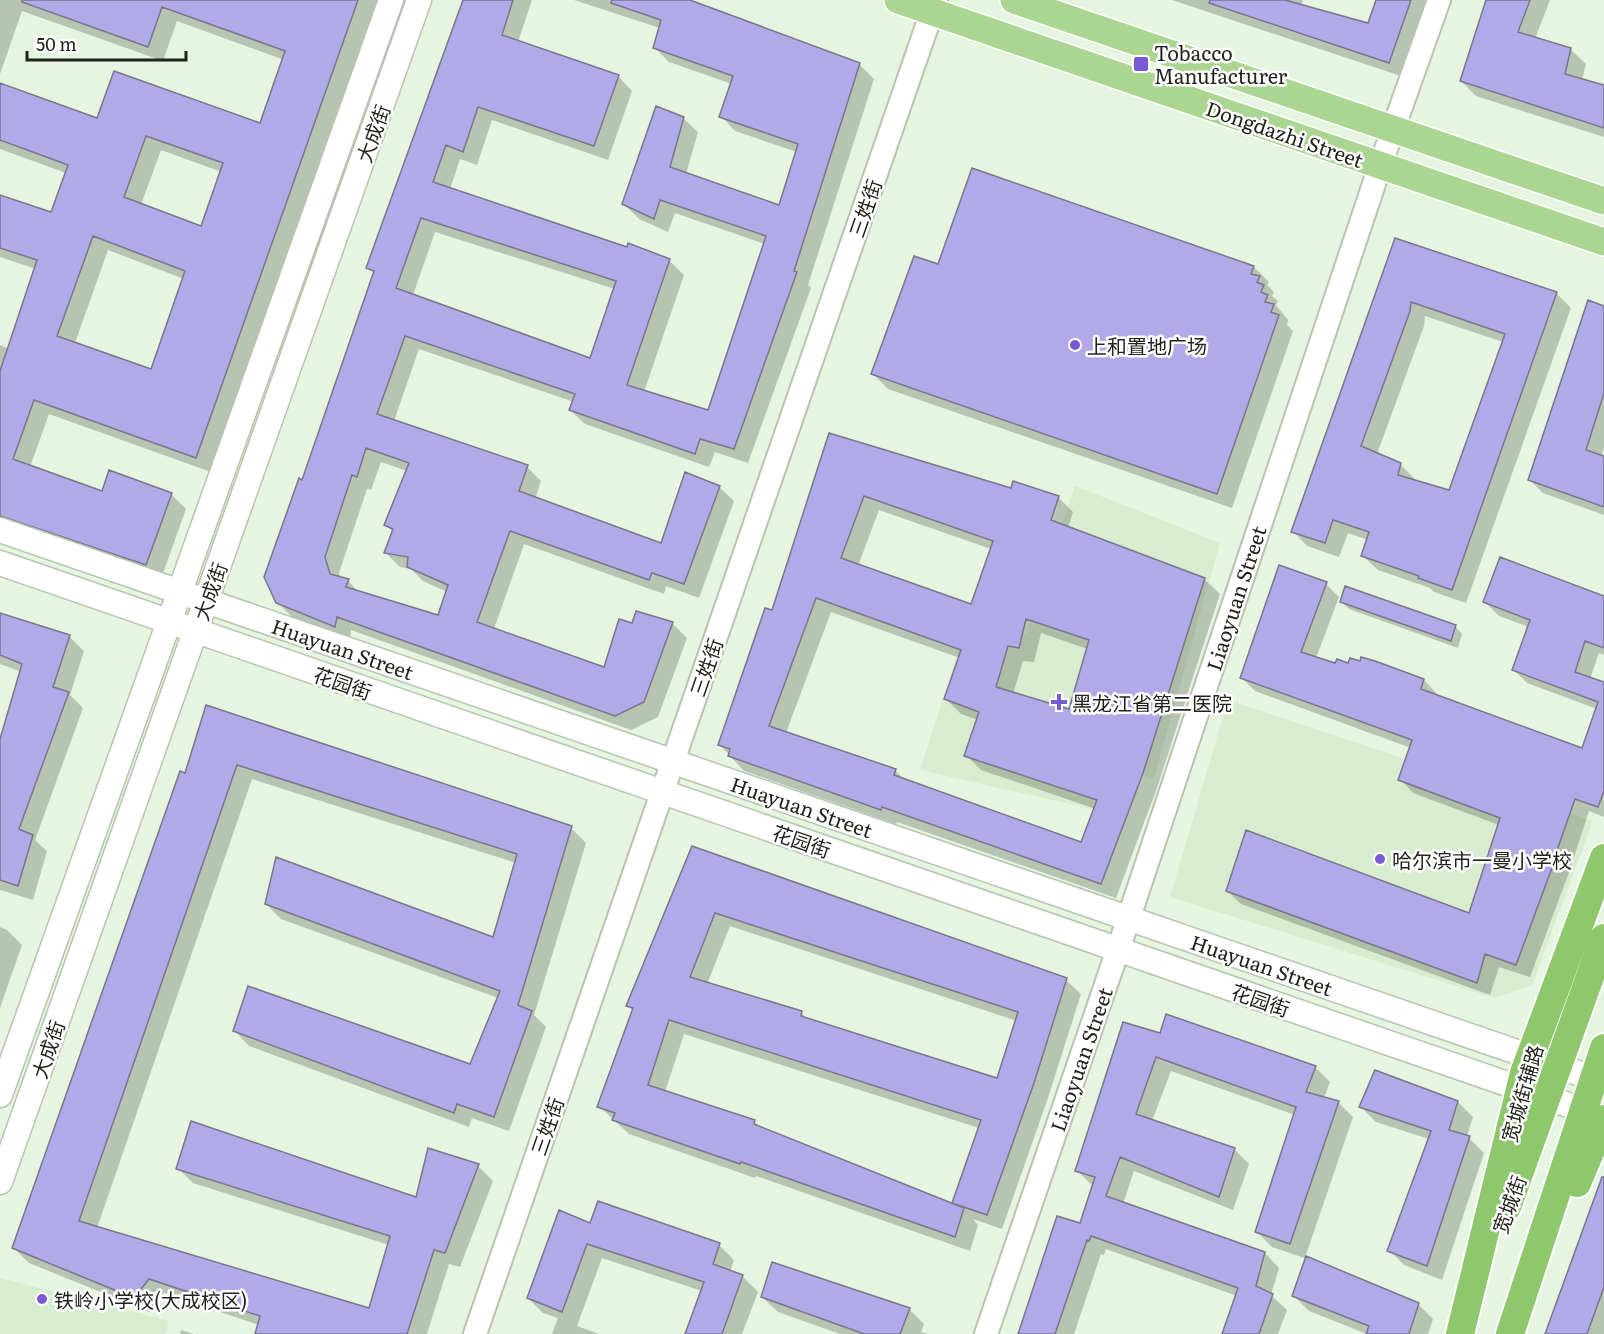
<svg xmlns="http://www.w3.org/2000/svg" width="1604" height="1334" viewBox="0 0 1604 1334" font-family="Literata,'Noto Sans SC',serif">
<rect width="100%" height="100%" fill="#e6f5df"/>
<!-- built -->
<path fill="#d8eccf" d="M1075,486l145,57 -66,235 -38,-9 -11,43 -185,-42 50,-155 56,19z
M1228,700l365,121 -61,164 -37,13 -325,-101z
M0,1278l169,43 -4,13h-165z"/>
<!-- shadow -->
<path fill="#0003" fill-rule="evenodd" d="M0,0h378l-167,472 -162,-58 -19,53 73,26 68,1 15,15 -25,70 -161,-53v-181l9,4 27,-80 -36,-12v-60l52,17 14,-41 -66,-24v-65l98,35 163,6 23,-65 -107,-39 -14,40 -141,-50 -22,63zM161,150l61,22 -20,56 -61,-23zM108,250l76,29 -32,92 -77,-28z
M465,0h67l-14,42 100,34 14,15 -24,69 -116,-40 -15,45 -17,-6 -10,30 178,60 41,11 15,15 -40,117 65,20 56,-168 -90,-31 -7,19 -29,-13 -15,-15 59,-86 15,14 -12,42 94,33 17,-55 -62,-21 -14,-15 11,-32 -63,-22 -15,-15 6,-19 -86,-28h112l173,64 15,15 -66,206 3,3 -63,175 -33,-11 -6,15 -124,-43 -15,-14 4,-8 -155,-53 -25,72 133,46 14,14 -6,18 126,46 58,-58 15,14 -35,97 -33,-12 -2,8 -140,-50 -30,85 111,40 28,-45 39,-1 15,15 -29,79 -27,13 -280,-100 -1,11 -58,-24 -15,-15 26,-120 72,-208 -7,-6zM435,232l180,57 -24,71 -178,-65zM381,462l26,9 -21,54 8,8 -8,20 14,14 11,2 12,12 24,11 -8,25 -79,-24 -12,-12 -7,-2 -2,-6 28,-84 4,1z
M1172,0h131l-2,6 68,19 8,-25h53l-26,77z
M1487,0h63l-15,39 35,10 16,15 -4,16 22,6v51l-128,-41 -15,-15z
M1396,240l161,54 14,14 -105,295 -32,-11 -4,-4 -52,-18 -15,-14 5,-16 -20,-7 -9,24 -32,-11 -14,-15zM1425,316l78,26 -53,150 -36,-11 1,-2 -15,-15 -23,-10 47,-128z
M939,266l315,1 15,15 -2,3 7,7 -2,4 6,5 -2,4 12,15 -1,5 6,6 -61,177 -344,-119 -15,-15z
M1604,307v141l-3,9 3,1v57l-61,-22 -13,-13z
M830,435l182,55 46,7 15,15 -5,16 136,51 16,15 -63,194 -41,110 -219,-76 -1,2 -152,-53 -24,-26 53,-133zM879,510l112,39 -20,57 -113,-40zM831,612l129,46 -14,41 15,15 17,6 -12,35 15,15 115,39 -14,35 -176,-63 -11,-11 -109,-37zM1041,633l47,16 -18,61 -57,-16 10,-33 11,1z
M1326,584l13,13 -23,61 20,7 39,-2 49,17 13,14 -1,2 147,54 14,-41 -70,-26 -13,-13 15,-43 -30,-11 -14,-14 119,-4v57l-5,-2 -9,26 14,5v133l-15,-6 -21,64 -38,102 -31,-10 -9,28 -249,-91 -14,-13 243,24 29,-90 -86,-32 -13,-14 11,-31 -156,-57 -13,-13z
M1341,601l114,25 7,8 -4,14 -109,-39z
M0,614l69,22 15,15 -14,44 13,13 -48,132 12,11 -14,49 -33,-10v-146l22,-72 -22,-8z
M207,707l364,121 15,15 -52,172 12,12 -37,104 -37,-13 -3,9 -220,-81 -14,-15 236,35 27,-68 -217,-79 -15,-15 228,35 22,-76 -264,-84 -155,449 273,82 19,-65 -196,-62 -15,-15 240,31 11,-49 49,16 15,15 -33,86 -11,-3 -22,70h-170l2,-9 -95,-32 -14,19 -121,-49 -15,-15 172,-473z
M693,848l373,132 15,14 -33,104 -46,131 -29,-10 5,6 -8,26 -214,-75 -1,2 -126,-44 -30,-28 34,-95 -5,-6zM730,926l287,95 -19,59 -189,-60 -8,-7 -94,-29zM684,1034l295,94 -26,75 5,5 -196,-79 -8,-7 -89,-30z
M0,927l7,3 15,15 -22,63z
M1161,1035l154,32 15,15 -6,16 14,4 15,15 -48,141 113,46 15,15 -5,15h-61l-58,-23 -15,-15 13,-37 -35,-12 -15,-15 38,-117 -124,-44 -19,50 82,28 15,15 -16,46 -99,-39 -11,33 142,49 14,15 -8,27 16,15 -9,24h-54l13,-38 -131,-47 -2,6 -3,-1 -27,80h-55l62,-110 12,-38 -17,-16z
M1458,1102l15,15 -6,19 17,17 -42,127 -38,-15 -15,-15 40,-111 -53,-17 -15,-15z
M1604,1189v145h-57z
M591,1225l128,20 15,15 -4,12 13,5 15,15 -16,42h-55l15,-43 -100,-33 -25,68 22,8h-47l6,-16 -15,-5 -15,-15z
M762,1297l147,12 15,15 -3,8 8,2h-89l-62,-22z
M181,1330l13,4h-14z"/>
<!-- building -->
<path fill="#b2aae8" stroke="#78758b" stroke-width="1.5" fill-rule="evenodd" d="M22,0h336l-162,458 -162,-58 -21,59 89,32 7,-21 63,23 -26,72 -146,-49v-145l37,-111 -37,-12v-53l51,17 17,-47 -68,-25v-57l97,35 17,-47 146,52 25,-72 -123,-44 -14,40 -126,-45zM146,136l77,27 -22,63 -77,-29zM93,236l92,35 -34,98 -94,-33z
M463,0h50l-11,35 117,40 -25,71 -116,-39 -15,45 -17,-7 -13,37 194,65 1,-4 42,16 -43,126 81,25 58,-174 -106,-36 -6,19 -32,-15 34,-98 28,11 -14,50 109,38 19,-61 -79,-27 14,-41 -80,-28 8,-28 -50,-17 1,-3h78l170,63 -66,208 3,1 -63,177 -34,-10 -5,15 -126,-44 6,-16 -170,-58 -28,78 151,51 -9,26 142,52 24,-71 35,14 -36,98 -32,-11 -3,7 -139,-49 -33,91 127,45 15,-48 13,4 4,-12 37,11 -29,80 -29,14 -278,-99 -2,10 -59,-24 -12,-26 35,-99 3,2 72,-209 -8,-3zM421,218l195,63 -26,77 -194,-70zM366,448l43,15 -25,62 9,4 -9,24 24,4 -1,10 41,18 -10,30 -92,-28 3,-8 -19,-5 -5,-17 27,-82 5,2z
M1210,0h75l83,23 8,-23h35l-22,63 -180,-60z
M1486,0h44l-12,32 53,16 -6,26 39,11v43l-144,-47z
M972,168l282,98 -3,8 9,2 -3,6 7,3 -3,7 7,3 -3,7 9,2 -3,8 8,3 -62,179 -346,-120 43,-118 24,8z
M1395,238l162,54 -105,298 -34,-12 1,-2 -58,-20 8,-24 -36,-12 -8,23 -34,-11zM1411,302l94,32 -56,156 -51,-15 3,-12 -40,-17 49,-135z
M1588,300l16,6v87l-18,57 18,6v51l-76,-27z
M829,433l182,55 2,-7 46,15 -8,24 154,58 -62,195 -42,111 -219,-77 -1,3 -153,-54 2,-7 -12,-4 47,-137 7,2zM864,496l129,45 -22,63 -130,-46zM816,598l145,52 -17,49 35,13 -15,44 133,44 -16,42 -187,-67 2,-6 -127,-43zM1026,619l63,21 -20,69 -73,-22 12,-41 11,2z
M1500,557l104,39v52l-19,-7 -10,31 29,10v109l-6,16 -23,-8 -21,60 1,1 -39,105 -31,-11 -8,29 -251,-92 20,-61 223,83 31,-95 -102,-38 14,-40 -172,-62 39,-113 48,17 -26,70 34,11 2,-4 11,4 2,-5 10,3 1,-4 14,4 49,18 -3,10 161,59 16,-46 -86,-32 18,-50 -47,-18z
M1345,586l111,39 -5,16 -111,-39z
M0,613l70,22 -17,52 16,5 -50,137 14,6 -15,51 -18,-6v-141l22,-75 -22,-9z
M206,705l366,121 -54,179 14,6 -38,106 -37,-13 -3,9 -221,-82 15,-45 222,78 30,-73 -235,-87 11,-47 217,80 24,-83 -280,-89 -158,456 290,87 21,-72 -214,-67 15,-48 225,76 12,-49 51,16 -34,89 -11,-3 -27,84h-152l5,-18 -111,-37 -15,19 -122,-50 168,-477 5,2z
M692,846l375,132 -33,105 -47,132 -35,-12 29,-83 -312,-100 -21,65 107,35 -1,4 210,84 -9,29 -214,-75 -1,2 -128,-44 3,-7 -18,-6 36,-99 -7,-2zM715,913l303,99 -21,66 -196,-62 1,-5 -112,-34z
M1166,1014l150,52 -10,26 33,9 -49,143 -35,-12 41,-125 -140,-50 -20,57 99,34 -16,49 -99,-40 -14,39 159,56 -9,34 17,8 -14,40h-37l16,-46 -147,-52 -2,5 -2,-1 -32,94h-37l39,-118 23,7 15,-46 -20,-6 48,-149 37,11z
M1375,1070l83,31 -9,29 21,6 -43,130 -40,-15 44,-120 -72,-24z
M1602,1177h2v110l-17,47h-42z
M598,1201l122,42 -7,21 30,11 -21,59h-37l19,-52 -117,-38 -25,68 -35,-14 32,-88 31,13z
M1306,1256l113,47 -10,31h-43l3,-8 -77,-30z
M772,1262l138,46 -10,26h-36l-103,-37z"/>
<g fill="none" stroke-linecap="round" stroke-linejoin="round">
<defs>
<path id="tertiary" d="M475,1334l461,-1334
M986,1334l137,-399 257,-769 59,-166"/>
<path id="secondary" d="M0,530l1604,552
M0,563l1600,553
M0,1095l391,-1095
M0,1182l419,-1182"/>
<path id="primary" d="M898,0l706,242
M1014,0l590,201"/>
<path id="trunk" d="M1577,1183l27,-64
M1507,1207l97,-269
M1460,1334l64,-261 80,-215
M1510,1334l94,-286"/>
</defs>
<!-- tertiary casing -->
<use href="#tertiary" stroke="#b6c5af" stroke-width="26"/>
<!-- secondary casing -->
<use href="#secondary" stroke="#b6c5af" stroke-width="27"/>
<!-- primary casing -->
<use href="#primary" stroke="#fff" stroke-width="30"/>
<!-- trunk casing -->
<use href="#trunk" stroke="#fff" stroke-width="32"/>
<!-- tertiary -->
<use href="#tertiary" stroke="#fff" stroke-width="22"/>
<!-- secondary -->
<use href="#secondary" stroke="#fff" stroke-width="24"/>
<!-- primary -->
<use href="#primary" stroke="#abd691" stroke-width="27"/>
<!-- trunk -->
<use href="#trunk" stroke="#8fc86c" stroke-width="28"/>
</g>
<!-- markers -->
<g fill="#775ad5" stroke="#fff" stroke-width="2">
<rect x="1133" y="56" width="16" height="16" rx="3"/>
<circle cx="1075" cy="345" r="6"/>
<path d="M1056 693h6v6h6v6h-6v6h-6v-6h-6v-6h6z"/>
<circle cx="1380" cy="859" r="6"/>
<circle cx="42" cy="1299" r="6"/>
</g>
<g text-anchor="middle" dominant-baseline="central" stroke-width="5" stroke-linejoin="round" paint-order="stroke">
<!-- poi labels -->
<g font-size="20" fill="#1e231b" stroke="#fff" text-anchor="start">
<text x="1154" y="52">Tobacco<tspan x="1154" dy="23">Manufacturer</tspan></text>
<text x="1087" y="345">上和置地广场</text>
<text x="1072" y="702">黑龙江省第二医院</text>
<text x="1392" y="859">哈尔滨市一曼小学校</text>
<text x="54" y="1299">铁岭小学校(大成校区)</text>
</g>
<!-- street labels -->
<g font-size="20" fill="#1e231b" stroke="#fff">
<text transform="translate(372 133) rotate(-70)">大成街</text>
<text transform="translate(1285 133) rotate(19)">Dongdazhi Street</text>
<text transform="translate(864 208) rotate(-71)">三姓街</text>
<text transform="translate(209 591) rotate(-70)">大成街</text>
<text transform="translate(1235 598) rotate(-72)">Liaoyuan Street</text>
<text transform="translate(343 648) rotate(19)">Huayuan Street</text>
<text transform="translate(705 667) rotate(-71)">三姓街</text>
<text transform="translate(343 682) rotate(19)">花园街</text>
<text transform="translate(802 806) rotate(19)">Huayuan Street</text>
<text transform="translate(802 840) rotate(19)">花园街</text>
<text transform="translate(1262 964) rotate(19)">Huayuan Street</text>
<text transform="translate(1261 999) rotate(19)">花园街</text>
<text transform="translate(47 1049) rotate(-71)">大成街</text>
<text transform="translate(1080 1059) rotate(-71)">Liaoyuan Street</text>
<text transform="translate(1521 1093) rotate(-74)">宽城街辅路</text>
<text transform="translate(546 1126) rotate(-71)">三姓街</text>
<text transform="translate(1508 1204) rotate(-70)">宽城街</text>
</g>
</g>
<!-- scale -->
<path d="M27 51v9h159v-9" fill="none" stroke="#1e231b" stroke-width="3"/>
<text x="36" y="51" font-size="18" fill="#1e231b" stroke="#ffffff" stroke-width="4.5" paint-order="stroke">50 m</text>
</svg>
